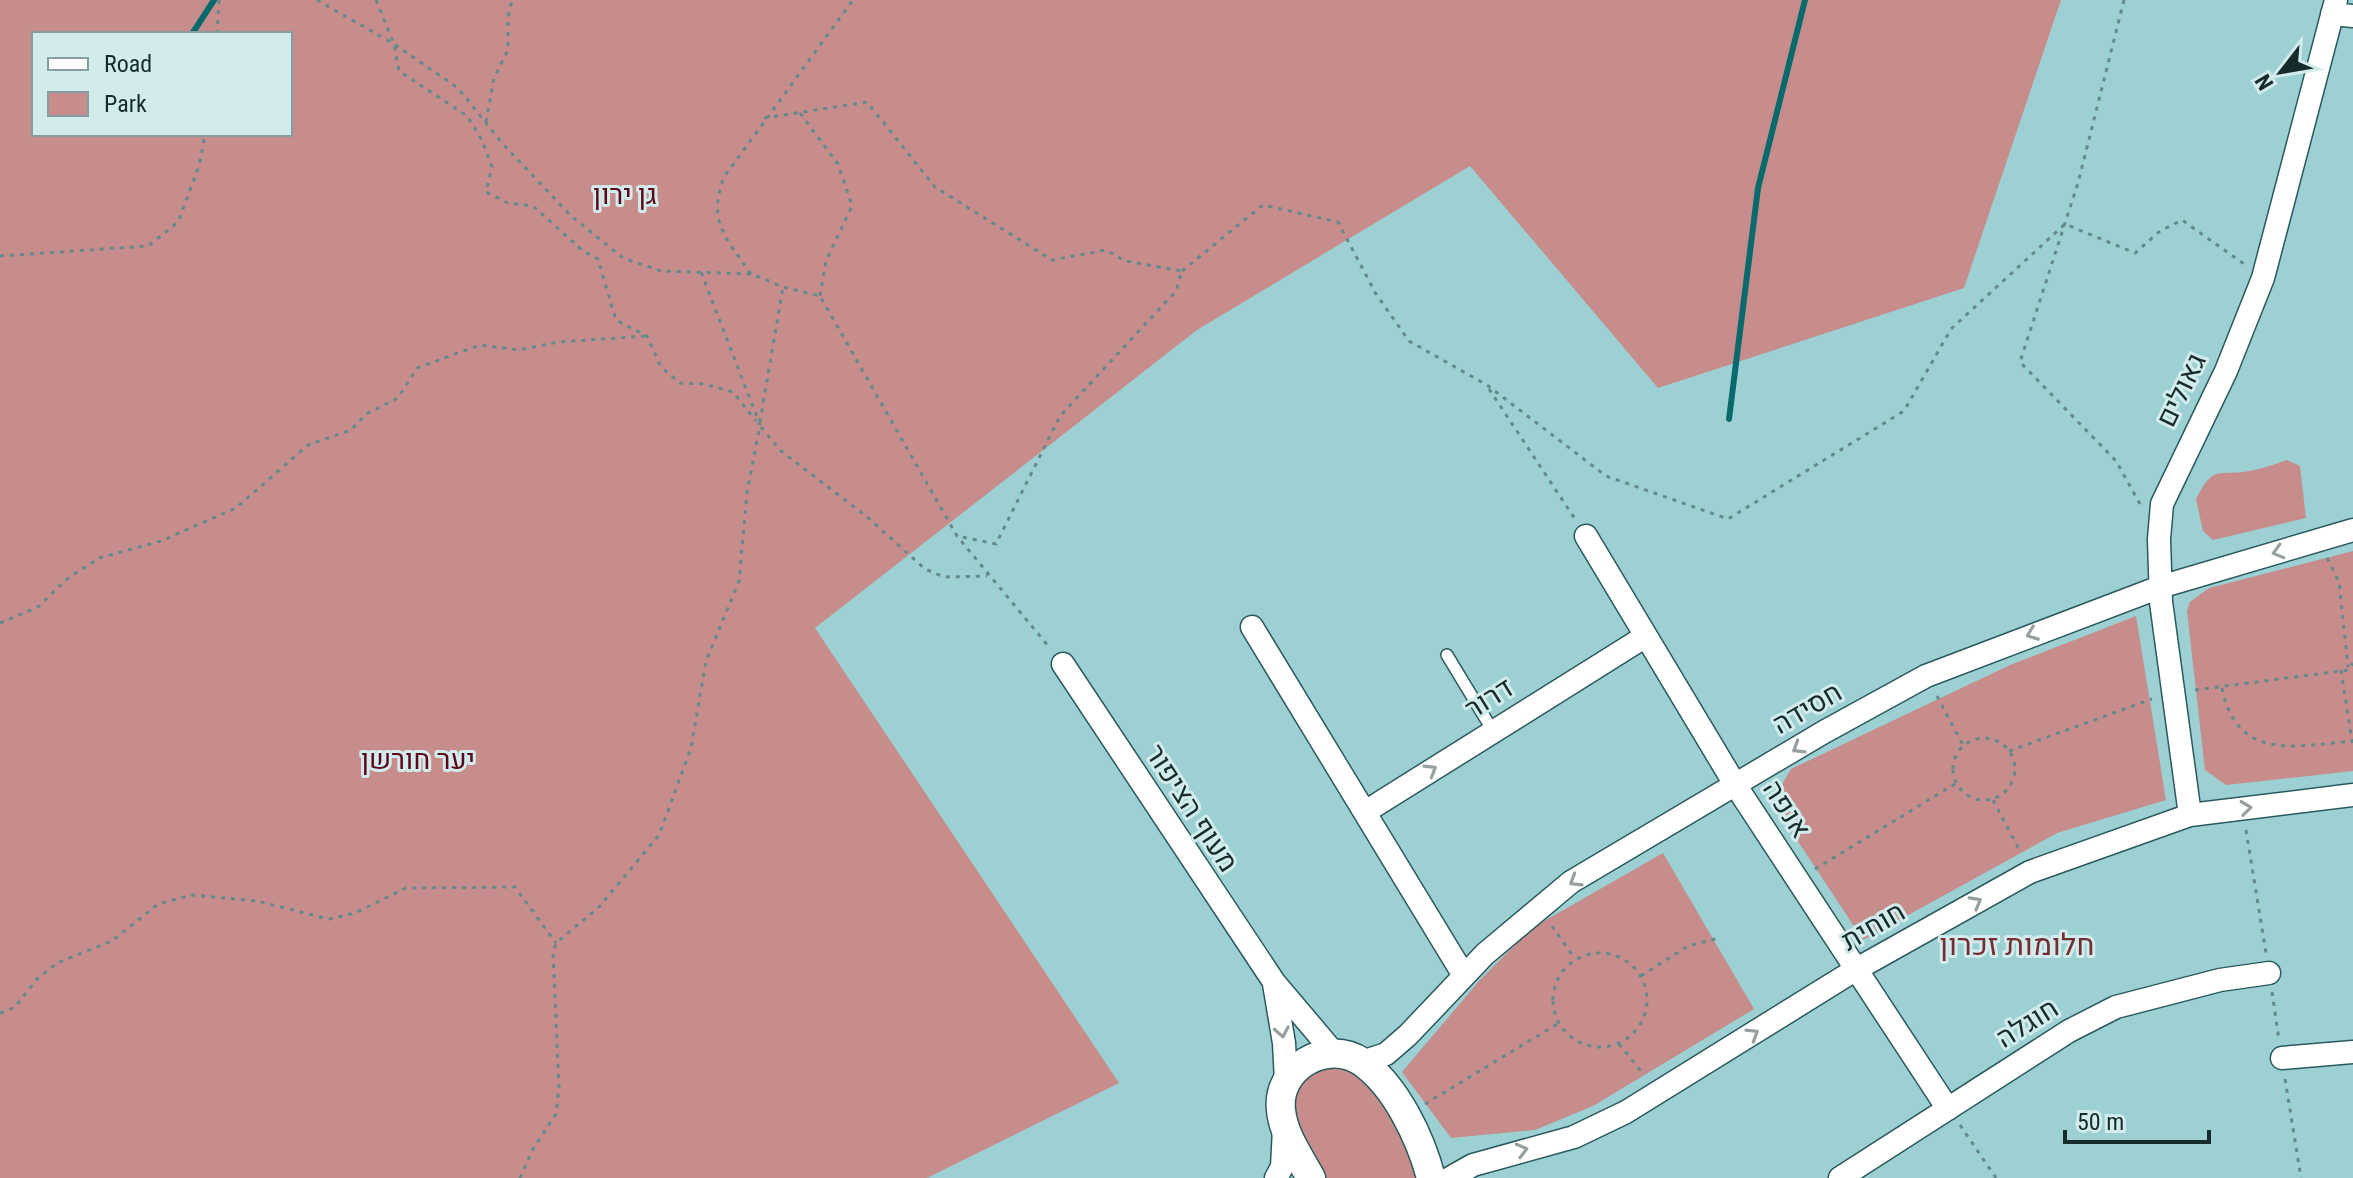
<svg xmlns="http://www.w3.org/2000/svg" width="2353" height="1178" viewBox="0 0 2353 1178" font-family="'Roboto Condensed',Heebo,sans-serif">
<rect width="100%" height="100%" fill="#9dd0d2"/>
<!-- green -->
<path fill="#c78d8c" fill-rule="evenodd" d="M0,0h2061l-97,288 -306,100 -188,-222 -273,164 -382,298 304,455 -192,95h-927zM34,34h256v100h-256z
M2287,460l13,6 6,52 -93,22 -10,-9 -7,-32c19,-36 21,-22 53,-28 13,-2 26,-7 38,-11z
M2353,551v220l-127,14 -21,-15 -18,-159 3,-9 19,-14z
M2136,616l30,184 -109,33 -194,107 -91,-138 19,-33 219,-104z
M1663,853l91,156 -161,97 -58,24 -84,8 -49,-66 77,-91 53,-53z
M1324,1066l26,1 38,36 33,75h-101c-13,-24 -44,-74 -18,-99 6,-5 15,-9 22,-13z"/>
<g fill="none" stroke-linecap="round" stroke-linejoin="round">
<!-- stream -->
<path stroke="#096a6e" stroke-width="6" d="M192,34l22,-34
M1729,419l29,-231 47,-188"/>
<defs>
<path id="service" d="M1447,655l46,76"/>
<path id="minor" d="M2332,14l21,2
M1586,536l150,250 212,323
M1252,627l211,347
M1063,664l211,318 60,71
M1365,812l281,-176
M2190,815l-29,-213 -2,-63 3,-35 64,-133 37,-93 73,-278
M1274,984l10,59 2,38
M2282,1058l71,-6
M1362,1062l24,-8 22,-19 77,-81 86,-72 253,-150 102,-56 234,-89 193,-57
M1276,1178l6,-11 2,-38
M1450,1178l23,-13 101,-28 52,-25 229,-142 175,-98 160,-57 163,-20
M1840,1178l229,-147 47,-24 104,-27 49,-7"/>
<path id="tertiary" d="M1311,1178c-11,-20 -28,-44 -30,-68 -5,-42 46,-72 81,-48 34,24 59,77 69,116"/>
</defs>
<!-- service casing -->
<use href="#service" stroke="#2a5a5d" stroke-width="14"/>
<!-- minor casing -->
<use href="#minor" stroke="#2a5a5d" stroke-width="25"/>
<!-- tertiary casing -->
<use href="#tertiary" stroke="#2a5a5d" stroke-width="31"/>
<!-- path -->
<path stroke="#648a8b" stroke-width="3" stroke-dasharray="4 6" stroke-linecap="butt" d="M317,0l77,44 64,44 44,55 68,72 53,43 38,13 91,3 31,13 37,9 137,240 92,111
M376,0l18,44 5,27 68,45 15,24 10,27 -6,25 22,11 25,3 50,45 15,8 18,61 31,16 14,31 19,16 24,1 29,8 23,29
M2124,0l-46,183 -58,179 96,99 24,43
M217,34l2,-34
M800,113l38,51 14,42 -26,55 -6,35
M764,118l103,-16 68,85 117,73 54,-10 19,11 57,10 -6,20 -116,125 -64,128 -39,-8
M486,122l8,-44 14,-28v-33l4,-17
M0,256l148,-10 30,-24 21,-56 6,-32
M1182,271l81,-66 75,17 38,72 33,47 78,44 119,91 122,43 176,-108 47,-82 114,-105 70,29 25,-22 22,-11 62,44
M751,274c-25,-36 -44,-52 -27,-97l129,-177
M1489,389l86,130
M760,422l23,-135
M761,427l20,24 85,65 59,53 19,8 43,-1
M2327,558l12,24 9,85
M0,623l38,-16 29,-28 32,-21 62,-17 75,-33 72,-63 43,-15 15,-16 32,-16 19,-30 63,-23 39,5 39,-8 89,-6
M2341,670l12,78
M2222,688c15,74 73,58 131,53
M2195,690l153,-20 5,-7
M1937,696l26,49
M1953 769a31 31 0 1 1 62 0a31 31 0 1 1-62 0Z
M2009,751l143,-52
M1993,800l28,53
M2246,830l20,123
M1815,869l140,-85
M1552,926l23,33
M1553 1000a47 47 0 1 1 94 0a47 47 0 1 1-94 0Z
M1641,976l47,-30 31,-8
M2272,992l7,48
M0,1013l15,-6 22,-28 20,-16 55,-22 46,-37 34,-9 65,6 72,18 26,-6 51,-25 109,-1 41,56
M1619,1044l25,31
M2285,1079l16,99
M1425,1104l134,-81
M1960,1125l36,53
M520,1178l13,-29 23,-35 3,-26 -6,-135 3,-10 43,-36 60,-72 32,-87 15,-87 33,-80 8,-88 13,-68 -59,-153"/>
<!-- service -->
<use href="#service" stroke="#fff" stroke-width="11"/>
<!-- minor -->
<use href="#minor" stroke="#fff" stroke-width="22"/>
<!-- tertiary -->
<use href="#tertiary" stroke="#fff" stroke-width="28"/>
</g>
<!-- one-way arrows -->
<defs><path id="oneway-chevron" d="M-2-3.5L2.5 0L-2 3.5" fill="none" stroke-width="1.6" stroke-linecap="round" stroke-linejoin="round" transform="scale(2)"/></defs>
<g stroke="#97a0a0">
<use href="#oneway-chevron" transform="translate(2278 552) rotate(164)"/>
<use href="#oneway-chevron" transform="translate(2032 634) rotate(159)"/>
<use href="#oneway-chevron" transform="translate(1798 748) rotate(148)"/>
<use href="#oneway-chevron" transform="translate(1431 770) rotate(-32)"/>
<use href="#oneway-chevron" transform="translate(2246 808) rotate(-7)"/>
<use href="#oneway-chevron" transform="translate(1575 881) rotate(148)"/>
<use href="#oneway-chevron" transform="translate(1976 902) rotate(-29)"/>
<use href="#oneway-chevron" transform="translate(1282 1032) rotate(80)"/>
<use href="#oneway-chevron" transform="translate(1753 1034) rotate(-32)"/>
<use href="#oneway-chevron" transform="translate(1522 1150) rotate(-15)"/>
</g>
<g text-anchor="middle" dominant-baseline="central" stroke-width="6" stroke-linejoin="round" paint-order="stroke">
<!-- park labels -->
<g font-size="28" fill="#5e0516" stroke="#d2ebec">
<text x="625" y="194">גן ירון</text>
<text x="418" y="759">יער חורשן</text>
</g>
<!-- street labels -->
<g font-size="28" fill="#172b2c" stroke="#d2ebec">
<text transform="translate(2181 390) rotate(-64)">גאולים</text>
<text transform="translate(1489 698) rotate(-32)">דרור</text>
<text transform="translate(1807 708) rotate(-30)">חסידה</text>
<text transform="translate(1192 808) rotate(57)">מעוף הציפור</text>
<text transform="translate(1787 809) rotate(57)">אנפה</text>
<text transform="translate(1873 926) rotate(-30)">חוחית</text>
<text transform="translate(2027 1023) rotate(-32)">חוגלה</text>
</g>
<!-- neighbourhood labels -->
<g font-size="30" fill="#742d31" stroke="#d2ebec">
<text x="2017" y="944">חלומות זכרון</text>
</g>
</g>
<!-- legend -->
<rect x="32" y="32" width="260" height="104" fill="#d2ebec" stroke="#879e9f" stroke-width="2"/>
<rect x="48" y="58" width="40" height="12" fill="#ffffff" stroke="#879e9f" stroke-width="2"/>
<text x="104" y="72" font-size="24" fill="#172b2c">Road</text>
<rect x="48" y="92" width="40" height="24" fill="#c78d8c" stroke="#879e9f" stroke-width="2"/>
<text x="104" y="112" font-size="24" fill="#172b2c">Park</text>
<!-- north arrow -->
<g transform="translate(2281 72) rotate(239)" stroke="#d2ebec" stroke-width="6" paint-order="stroke">
<path d="M0-6L14 30L0 20L-14 30Z" fill="#172b2c"/>
<text y="-12" font-size="22" font-weight="bold" text-anchor="middle" fill="#172b2c">N</text>
</g>
<!-- scale -->
<path d="M2065 1130v12h144v-12" fill="none" stroke="#172b2c" stroke-width="4"/>
<text x="2077" y="1130" font-size="24" fill="#172b2c" stroke="#d2ebec" stroke-width="6" paint-order="stroke">50 m</text>
</svg>
